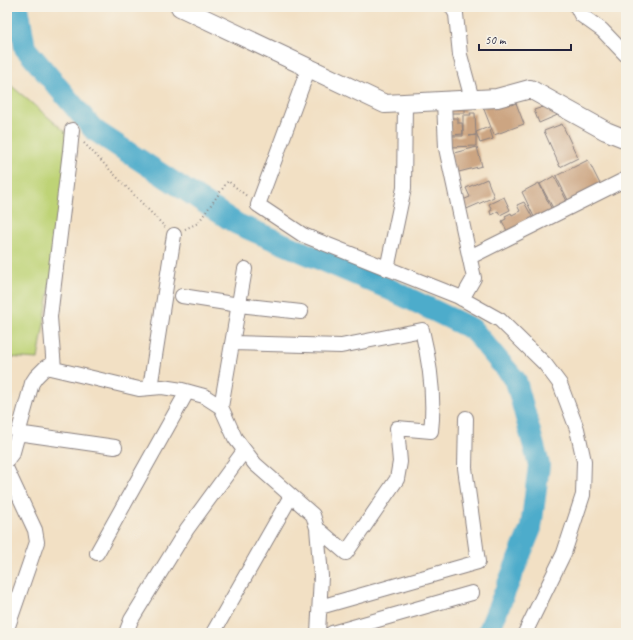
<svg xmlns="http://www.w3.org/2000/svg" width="633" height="640" viewBox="0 0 633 640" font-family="Caveat,sans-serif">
<rect width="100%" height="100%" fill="#f7f3e8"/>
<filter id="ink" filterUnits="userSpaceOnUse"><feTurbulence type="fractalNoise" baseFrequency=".025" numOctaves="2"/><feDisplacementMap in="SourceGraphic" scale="8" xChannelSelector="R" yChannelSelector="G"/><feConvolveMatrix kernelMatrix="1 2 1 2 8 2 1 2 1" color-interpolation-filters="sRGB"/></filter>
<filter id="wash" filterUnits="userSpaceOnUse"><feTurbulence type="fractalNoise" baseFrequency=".012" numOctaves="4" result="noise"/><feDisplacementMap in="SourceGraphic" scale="16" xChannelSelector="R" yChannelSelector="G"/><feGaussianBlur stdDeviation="0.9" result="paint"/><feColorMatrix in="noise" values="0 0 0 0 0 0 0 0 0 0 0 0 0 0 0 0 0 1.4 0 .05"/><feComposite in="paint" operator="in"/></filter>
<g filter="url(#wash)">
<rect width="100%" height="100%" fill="#f2e0c4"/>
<!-- green -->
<path fill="#bed376" stroke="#707a58" d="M7,82l68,58 -37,219 -31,-2z"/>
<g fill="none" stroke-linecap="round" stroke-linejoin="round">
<!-- river -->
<path stroke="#4daccb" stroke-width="22" d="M18,7l7,41 69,82 143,94 150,64 85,41 44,52 23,84 -8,63 -43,105"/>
</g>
<g id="blocks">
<!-- building -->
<path fill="#cca582" d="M508,98l3,7 5,-2 8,21 -30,11 -11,-28z
M449,102h16v11h-16z
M555,103l12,8 -28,12 -5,-13z
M470,113h5l1,22 -7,1 7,-1v11l-26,1v-11h13v-21h8z
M450,118h8v5h4l1,11 -12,1z
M562,124l16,34 -18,9 -16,-36z
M489,127l4,12 -13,4 -4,-11z
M477,147l5,19 -27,7 -5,-19z
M588,160l15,30 -32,16 -15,-30z
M554,176l14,27 -14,7 -14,-26z
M487,179l7,18 -32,14 -4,-9 12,-5 -4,-9z
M539,183l14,29 -17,9 -14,-29z
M504,197l6,13 -10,5 -2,-4 -7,4 -1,-4 2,-1 -3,-6z
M524,202l11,20 -26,13 -7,-14 4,-2 -1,-3 6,-3 1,2 8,-4 -3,-6z"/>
</g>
</g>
<g filter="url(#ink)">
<use href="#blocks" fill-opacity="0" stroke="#8a8180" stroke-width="1"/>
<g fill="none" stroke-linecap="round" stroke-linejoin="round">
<defs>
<path id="minor" d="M452,7l4,7 4,41 12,44
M577,7l4,8 21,15 24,25
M309,67l-51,138 45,30 154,61 43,24 45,44 15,20 17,45 7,32 -1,34 -19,58 -39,80
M444,101l2,47 28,130 -12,21
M470,257l156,-78
M387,269l17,-81 1,-85
M182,296l57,9 62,7
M232,343l109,3 81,-16c8,33 13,67 9,101l-34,-3 3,34 -3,17 -51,74 -29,-25
M54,369l-4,-52 20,-166 2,-21
M150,388l24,-153
M221,407l24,-138
M17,433l98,14
M7,460l6,-8 19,-69 4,-6 10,-10 93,22 23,-2 20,3 22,6 17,11 14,31 20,26 58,51 4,13 4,48 -3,57
M7,470l28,60 2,12 -30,87
M97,553l90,-161
M320,607l158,-45 -13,-94 1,-50
M126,633l5,-13 56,-91 57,-78
M213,633l78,-137
M332,633l140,-40"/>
<path id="tertiary" d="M180,7l205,97 112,-6 33,-9 76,42 20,8"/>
</defs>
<!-- minor casing -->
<use href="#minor" stroke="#8a8180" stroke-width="16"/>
<!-- tertiary casing -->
<use href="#tertiary" stroke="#8a8180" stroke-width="20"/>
<!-- path -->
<path stroke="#8a8180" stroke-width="2" stroke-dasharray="1 3" stroke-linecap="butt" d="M84,143l81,84
M185,229l13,-6 30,-42 20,16"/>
<!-- minor -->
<use href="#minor" stroke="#fff" stroke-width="14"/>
<!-- tertiary -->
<use href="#tertiary" stroke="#fff" stroke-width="18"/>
</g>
</g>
<!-- margin -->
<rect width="633" height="640" fill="none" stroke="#f7f3e8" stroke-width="24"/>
<!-- scale -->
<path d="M479 44v6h92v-6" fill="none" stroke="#22223b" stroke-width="2"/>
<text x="485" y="44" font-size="12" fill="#22223b" stroke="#f7f3e8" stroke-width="3" paint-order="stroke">50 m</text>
</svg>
